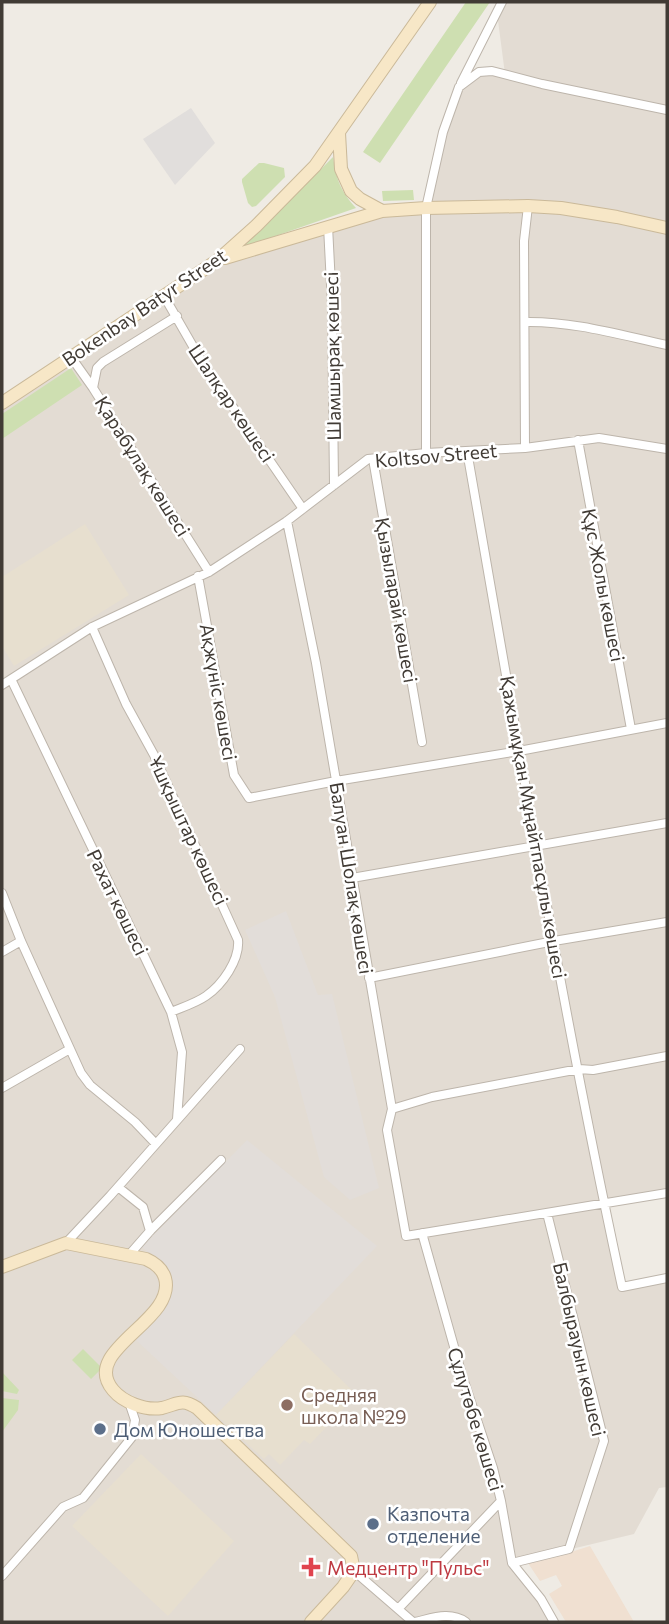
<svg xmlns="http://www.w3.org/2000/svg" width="669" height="1624" viewBox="0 0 669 1624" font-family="Commissioner,sans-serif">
<rect width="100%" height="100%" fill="#efebe4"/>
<!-- residential -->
<path fill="#e3dcd3" d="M502,2h165v1191l-62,10 17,84 45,-9v209l-8,1 -25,46 -121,29 41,59h-552v-1219l216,-143 164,-49 44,-4 33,-120 20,-15 26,2 -8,-61z"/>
<!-- commercial -->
<path fill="#f0e0d1" d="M590,1546l44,76h-68l-17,-28 13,-8 -6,-11 -16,6 -12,-18 40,-10z"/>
<!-- industrial -->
<path fill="#e2ddd9" d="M286,911l32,84 14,-1 47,194 -29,12 -26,-23 -49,-180 -30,-67z
M247,1140l130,106 -161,169 -80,-75 27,-29 1,-45 -22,-19z"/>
<!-- education -->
<path fill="#e7dfcf" d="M85,524l44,71 -115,71 -12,-20v-69z
M294,1334l63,61 -47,49 -6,-4 -24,25 -11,-11 -5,5 -48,-44z
M141,1454l93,87 -66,75 -96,-90z"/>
<!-- green -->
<path fill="#cedfb1" d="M466,2h24l-110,161 -17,-11z
M333,157c4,24 7,33 23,51l-121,42 34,-29z
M259,163h5l20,5 1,9 -29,29 -4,1 -4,-4 -6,-21v-3z
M413,190l1,10 -31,1 -1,-10z
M71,368l11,17 -80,54v-25z
M83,1349l19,19 -11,11 -19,-19z
M2,1372l17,18 -2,4 -15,-3z
M2,1398l17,2 -1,10 -16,22z"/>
<!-- parking -->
<path fill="#e1dedc" d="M191,108l24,35 -40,42 -32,-46z"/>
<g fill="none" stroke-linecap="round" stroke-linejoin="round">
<defs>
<path id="street" d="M461,83l41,-81
M328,226l4,79 2,180
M164,296l38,66 101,147
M177,316l-74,46 -6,6 -4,20 116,184
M525,322c48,-1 95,13 142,23
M71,357l22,31
M578,440l53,289
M525,448l-1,-207 4,-35
M467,451c49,279 95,559 155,836l45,-9
M426,453v-245l17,-76 16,-45 20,-15 13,-1 50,13 125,26
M373,459l49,283
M287,521l29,142 76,446 -5,21 19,106 261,-43
M198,576l36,199 15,23 87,-17 183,-30 148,-28
M92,627l34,77 28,51 84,185c2,20 -16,45 -32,56 -10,7 -23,11 -35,16
M11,679l160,333 11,40 -5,67
M2,685l90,-58 117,-55 78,-51 81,-62 58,-6 99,-5 74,-10 68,11
M352,878l315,-55
M2,893l19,48 60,132 9,12 45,37 21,22
M2,952l19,-11
M369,978l185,-37 113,-19
M2,1088l68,-39
M392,1109l40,-12 147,-28 14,1 74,-14
M118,1187l25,20 7,24
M66,1243l44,-47 130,-147
M129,1255l21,-24 71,-71
M501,1501l11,62 29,36 13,23
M512,1563l57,-14 35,-108 -57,-228
M354,1571l59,51
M2,1576l61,-69 20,-9 49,-61 3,-17 -6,-18
M398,1609l103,-108 -8,-33 -31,-93 -40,-142
M415,1622c18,-4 35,-11 51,0"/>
<path id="secondary" d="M339,133l2,36 10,22 9,8 22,12 44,-3 102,-2 33,2 56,9 50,11
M225,258l157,-47
M2,403l216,-143 38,-34 59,-60 115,-164
M2,1267l64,-24 80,16c9,4 16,9 19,19 12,43 -86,72 -52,112 10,12 32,21 49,18 16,-4 19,-10 35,0l154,148 3,15 -11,16 -32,35"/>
</defs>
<!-- street casing -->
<use href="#street" stroke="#bdb5ab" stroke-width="10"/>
<!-- secondary casing -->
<use href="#secondary" stroke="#cab999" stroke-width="14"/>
<!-- street -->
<use href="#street" stroke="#fff" stroke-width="8"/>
<!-- secondary -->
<use href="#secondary" stroke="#f7e7c7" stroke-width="12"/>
</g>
<!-- markers -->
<circle fill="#8d6e63" stroke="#fff" stroke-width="2.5" cx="287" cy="1405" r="7"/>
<g fill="#5c6f8a" stroke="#fff" stroke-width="2.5">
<circle cx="100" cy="1429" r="7"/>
<circle cx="373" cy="1524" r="7"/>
</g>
<path fill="#e0444e" stroke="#fff" stroke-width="2.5" d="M307.5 1556.5h7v7h7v7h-7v7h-7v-7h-7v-7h7z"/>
<g text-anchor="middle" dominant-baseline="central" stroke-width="5" stroke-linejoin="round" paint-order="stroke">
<!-- street labels -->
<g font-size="19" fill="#413b35" stroke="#fff">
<text transform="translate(144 307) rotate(-34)">Bokenbay Batyr Street</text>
<text transform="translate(332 356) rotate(-91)">Шамшырақ көшесі</text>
<text transform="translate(232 403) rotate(56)">Шалқар көшесі</text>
<text transform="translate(436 455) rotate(-5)">Koltsov Street</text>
<text transform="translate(143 466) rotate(58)">Қарабұлақ көшесі</text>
<text transform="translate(604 585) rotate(79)">Құс Жолы көшесі</text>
<text transform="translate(397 600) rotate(80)">Қызыларай көшесі</text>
<text transform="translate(219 692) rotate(80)">Ақжүніс көшесі</text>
<text transform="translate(534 827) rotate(80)">Қажымұқан Мұңайтпасұлы көшесі</text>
<text transform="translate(189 830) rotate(65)">Ұшқыштар көшесі</text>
<text transform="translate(352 878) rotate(81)">Балуан Шолақ көшесі</text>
<text transform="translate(118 902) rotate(64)">Рахат көшесі</text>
<text transform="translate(580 1349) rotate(77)">Балбырауын көшесі</text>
<text transform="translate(476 1419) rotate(73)">Сұлутөбе көшесі</text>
</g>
<!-- education labels -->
<g font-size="19" fill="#785e54" stroke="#fff" text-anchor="start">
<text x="301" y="1394">Средняя<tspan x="301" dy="22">школа №29</tspan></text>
</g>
<!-- service labels -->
<g font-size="19" fill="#4e5e75" stroke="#fff" text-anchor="start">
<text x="114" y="1429">Дом Юношества</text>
<text x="387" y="1513">Казпочта<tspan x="387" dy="22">отделение</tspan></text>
</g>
<!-- health labels -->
<g font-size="19" fill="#be3a42" stroke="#fff" text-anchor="start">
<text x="327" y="1567">Медцентр "Пульс"</text>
</g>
</g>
<!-- border -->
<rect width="669" height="1624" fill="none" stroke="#413b35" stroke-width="7"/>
</svg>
